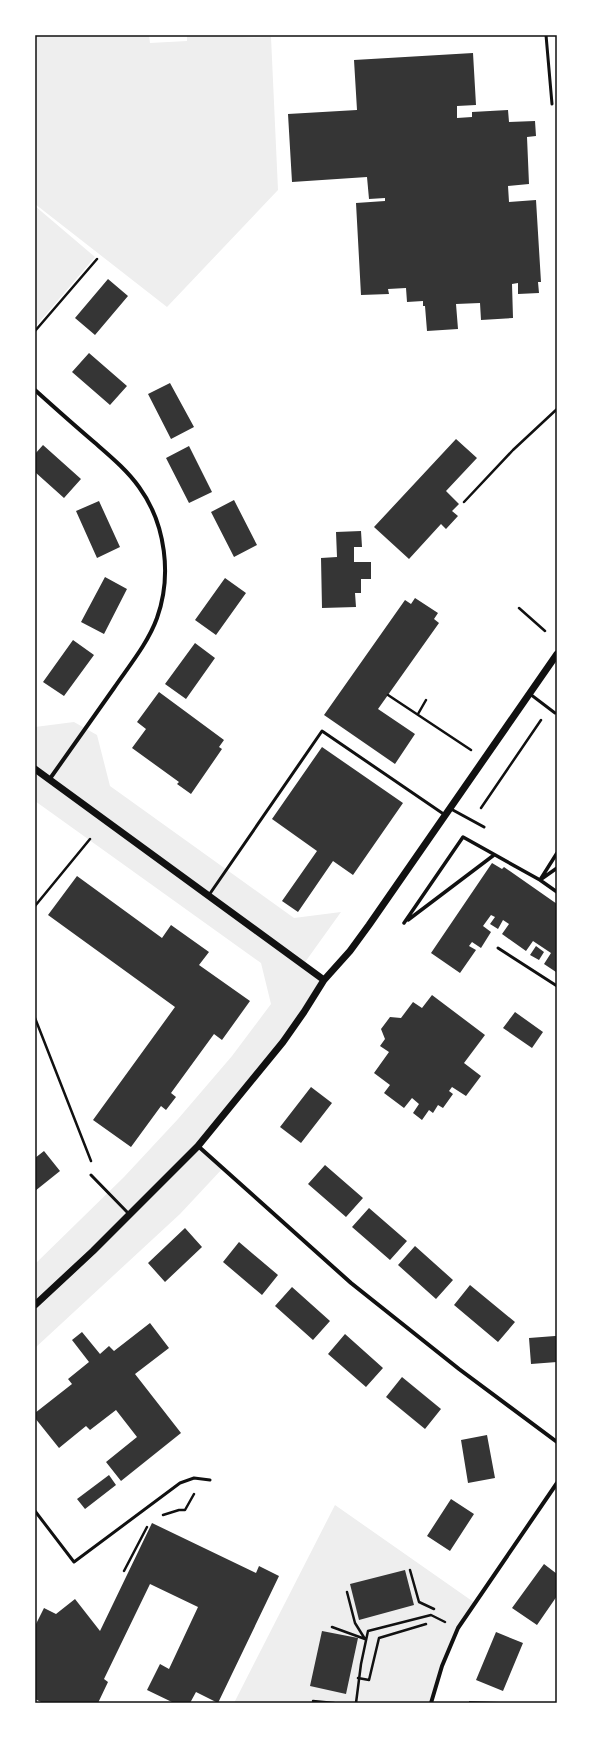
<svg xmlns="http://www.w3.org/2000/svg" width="592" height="1738" viewBox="0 0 592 1738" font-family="'Fira Sans Condensed',sans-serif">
<rect width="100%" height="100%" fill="#fff"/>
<!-- green -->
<path fill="#eee" d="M35,35h114l1,8 37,-2v-6h101l-47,3 30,-1 7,153 -111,117 -132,-103z
M35,206l60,51 -60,70z
M74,722l23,13 13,51 184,132 47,-6 -38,53 21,15 -20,32 -106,134 25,22 -43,46 -145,134v-84l89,-87 54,-58 54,-63 39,-52 -10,-41 -226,-162v-74z
M335,1505l140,98 -27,45 -17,55h-197z"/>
<!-- building -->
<path fill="#353535" d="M473,53l3,52 -19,1v12l15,-1v-5l36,-2 1,12 26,-1 1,15 -9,1 2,47 -21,2 1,16 27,-2 5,82h-3l1,11 -21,1v-11l-6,1 1,34 -32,2 -1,-17 -24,1 2,25 -31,2 -2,-25h-2v-5l-16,1 -1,-14 -18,1 1,5 -28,1 -5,-92 29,-2v-3l-16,1 -2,-22 -75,5 -4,-68 69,-4 -3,-50z
M108,279l20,17 -33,39 -20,-17z
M89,353l38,33 -17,19 -38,-33z
M170,383l24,44 -23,12 -23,-45z
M456,439l21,19 -31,33 13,13 -7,7 6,5 -12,13 -5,-5 -32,35 -35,-32z
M43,445l38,34 -17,19 -29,-26v-18z
M189,446l23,46 -23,11 -23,-45z
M234,500l23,45 -23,12 -23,-45z
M99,501l21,46 -23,11 -21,-47z
M361,531l1,16h-8v15h17v17h-10v14h-6l1,14 -34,1 -1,-50 16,-1 -1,-25z
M105,577l22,12 -23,45 -23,-12z
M225,578l21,15 -30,42 -21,-15z
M415,598l23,15 -4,6 5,4 -61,86 37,25 -20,30 -71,-49 81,-115 6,4z
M73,640l21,15 -30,41 -21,-14z
M195,643l20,15 -29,41 -21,-15z
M159,692l65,48 -5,7 3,2 -31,45 -14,-10 2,-2 -47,-34 14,-19 -9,-7z
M322,747l81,56 -50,72 -20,-14 -35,51 -16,-11 35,-50 -45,-32z
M492,863l10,6 2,-2 53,37 -1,68 -12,-8 7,-11 -18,-12 -7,10 -24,-17 7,-10 -6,-4 -5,9 -8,-5 5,-7 -4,-2 -8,11 8,6 -10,16 -9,-6 -3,4 7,4 -16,23 -29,-20z
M77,876l85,62 9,-13 38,27 -10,13 51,36 -28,39 -8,-6 -43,59 5,4 -10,13 -5,-4 -30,41 -38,-27 82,-113 -127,-92z
M536,946l8,6 -5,8 -9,-5z
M432,995l53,40 -21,28 17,13 -15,20 -14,-9 -3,4 4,3 -10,14 -5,-3 -5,8 -4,-3 -7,10 -9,-7 6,-9 -7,-6 -8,10 -20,-15 6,-8 -16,-12 15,-21 -9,-6 5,-7 -4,-10 9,-12 11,1 12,-16 9,6z
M515,1012l28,20 -11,16 -29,-20z
M311,1087l21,16 -31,40 -21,-16z
M44,1151l16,20 -25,20v-33z
M325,1165l38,33 -17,19 -38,-33z
M369,1208l38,33 -17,19 -38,-33z
M185,1228l17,19 -37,35 -17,-19z
M239,1242l39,33 -16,20 -39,-33z
M415,1246l38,34 -17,19 -38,-34z
M470,1285l45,37 -17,20 -44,-37z
M292,1287l38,34 -17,19 -38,-34z
M150,1323l19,25 -34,26 46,59 -60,48 -15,-19 31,-25 -21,-27 -26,20 -4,-4 -27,22 -24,-30v-5l37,-29 -4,-5 21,-17 -17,-22 10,-8 18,22 9,-8 5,5z
M345,1334l38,34 -17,19 -38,-33z
M555,1336h2v26l-26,2 -2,-26z
M402,1377l39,32 -16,20 -39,-32z
M487,1435l8,43 -27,5 -7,-43z
M109,1475l7,10 -31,24 -8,-10z
M451,1499l23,15 -24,37 -23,-15z
M152,1523l104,50 3,-7 20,10 -61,127 -22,-11 -6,11h-16l-27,-13 13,-26 9,5 29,-62 -48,-23 -46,95 4,3 -10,21h-55l-8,-4v-73l9,-18 12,6 19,-15 25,32z
M544,1564l13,10v22l-20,29 -25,-17z
M405,1570l9,35 -55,15 -9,-36z
M322,1631l36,7 -12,56 -36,-8z
M496,1632l27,11 -20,48 -27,-11z
M469,1701l31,1v1h-31z"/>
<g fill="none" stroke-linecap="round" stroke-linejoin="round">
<!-- path -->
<path stroke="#111" stroke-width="2.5" d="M35,331l62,-72
M464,502l49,-52 44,-41
M519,608l26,23
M388,695l83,55
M418,714l8,-14
M481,808l60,-88
M35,906l55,-67
M35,1018l56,143
M163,1515l16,-5h6l9,-16
M410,1570l9,32 15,7
M124,1571l23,-44
M332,1627l33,12 -10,-16 -8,-31
M358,1678l11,2 10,-42 47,-14
M313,1701l21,2
M356,1703l5,-39 7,-33 63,-16 14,7"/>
<!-- service -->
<path stroke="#111" stroke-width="3" d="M546,35l6,69
M530,694l25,19
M451,809l33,18
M209,895l113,-164 123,84
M498,948l59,38
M91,1175l38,39
M35,1511l39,51 106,-79 14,-5 16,2"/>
<!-- pedestrian -->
<path stroke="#111" stroke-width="3.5" d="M557,868l-17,12 17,12
M408,920l86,-65
M404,923l59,-86 77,43 17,-27"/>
<!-- minor -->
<path stroke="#111" stroke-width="4" d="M35,390c20,18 39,35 59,52 16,14 33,28 45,45 27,37 33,89 18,131 -9,25 -28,48 -43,70 -21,30 -43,61 -65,92
M198,1146l153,137 108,86 98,73
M431,1703l11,-37 16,-38 99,-145"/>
<!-- tertiary -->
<path stroke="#111" stroke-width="7" d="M35,769l289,211
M35,1305l58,-54 105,-105 85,-104 21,-30 20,-32 26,-29 19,-26 188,-271"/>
</g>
<!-- border -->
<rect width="592" height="1738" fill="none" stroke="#ffffff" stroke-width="72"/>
<rect x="36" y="36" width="520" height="1666" fill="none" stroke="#111" stroke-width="1.5"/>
</svg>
